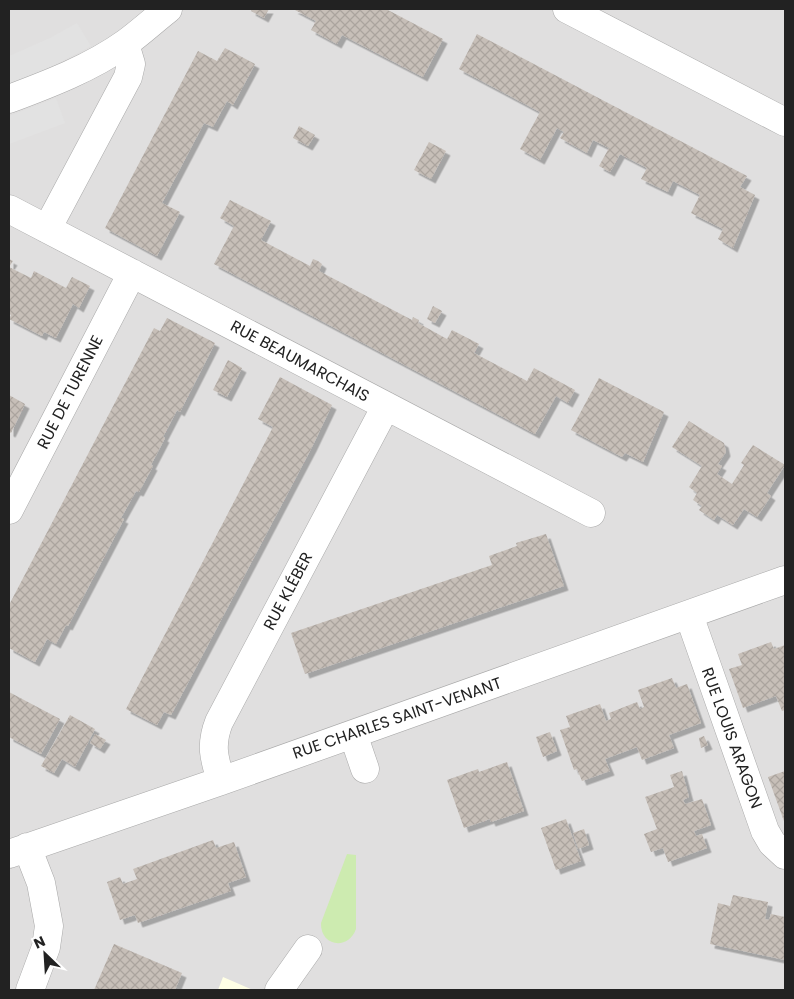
<svg xmlns="http://www.w3.org/2000/svg" width="794" height="999" viewBox="0 0 794 999" font-family="Poppins,sans-serif">
<defs>
<pattern id="building-cross-hatch" width="8" height="8" patternUnits="userSpaceOnUse" patternTransform="scale(1.25)"><rect width="8" height="8" fill="#c7bfb8"/><path d="M0 0l8 8M0 8l8-8" fill="none" stroke="#aba49e"/></pattern>
<filter id="shadow"><feDropShadow dx="4.5" dy="4.5" stdDeviation="0" flood-color="#0004"/></filter>
</defs>
<rect width="100%" height="100%" fill="#f2efe9"/>
<!-- residential -->
<path fill="#e0dfdf" d="M9,9h776v981h-776z"/>
<!-- education -->
<path fill="#ffffe5" d="M223,977l30,13h-35z"/>
<!-- grass -->
<path fill="#cdebb0" d="M347,854l9,1v74c-8,22 -36,17 -35,-6z"/>
<!-- parking -->
<path fill="#e2e2e2" d="M77,23l14,23 -46,24 -36,15v-29l41,-18z
M56,98l9,25 -56,21v-28z"/>
<!-- building -->
<path fill="url(#building-cross-hatch)" filter="url(#shadow)" d="M252,9h17l-5,9 -13,-7z
M293,9h93l57,30 -20,38 -81,-42 -5,9 -26,-14 5,-9z
M477,34l270,142 -7,11 15,8 -22,53 -15,-9 5,-10 -32,-16 9,-18 -27,-14 -5,11 -27,-13 6,-11 -27,-14 -10,18 -11,-6 10,-18 -16,-8 -6,13 -27,-15 4,-6 -7,-4 -17,32 -20,-11 20,-37 -81,-43z
M225,48l30,16 -22,41 -6,-4 -14,26 -9,-4 -42,80 18,9 -23,44 -52,-28 93,-177 19,10z
M299,126l16,9 -7,11 -15,-8z
M429,142l17,9 -15,28 -17,-9z
M230,200l41,21 -10,19 49,26 3,-7 5,2 4,3 -3,7 93,49 1,-3 6,3 -1,3 29,16 5,-9 27,14 -5,9 53,28 7,-13 41,22 -7,13 -12,-7 -21,38 -321,-170 20,-38 -14,-8z
M9,259l4,2 -4,6 22,11 3,-7 32,17 6,-11 18,9 -11,22 -6,-4 -17,34 -12,-6 -2,4 -33,-17 2,-4 -2,-1z
M433,306l9,5 -7,12 -8,-4z
M167,318l48,25 -35,69 -3,-2 -14,27 2,1 -14,27 2,1 -14,26 -3,-1 -15,27 3,1 -56,107 -2,-1 -10,19 -9,-5 -12,23 -26,-14v-43l145,-277 6,3z
M228,360l14,8 -15,29 -14,-7z
M280,377l52,28 -20,42 -141,268 -7,-3 -7,13 -31,-16 147,-282 -15,-8z
M599,378l65,34 -21,50 -18,-9 -3,4 -51,-27z
M9,395l16,9 -14,29 -2,-1z
M689,421l35,22 2,9 -8,12 4,2 -5,8 15,10 12,-19 -3,-2 12,-18 32,20 -18,28 4,3 -14,21 -13,-8 -11,16 -16,-10 -3,5 -15,-10 3,-4 -9,-6 4,-7 -8,-6 13,-21 -30,-19z
M546,534l18,52 -259,88 -14,-41 201,-68 -3,-9 28,-10 -1,-3z
M771,642l3,7 11,-4v65l-3,1 -6,-15 -33,12 -14,-39 13,-4 -4,-11z
M672,678l4,10 11,-4 14,39 -32,12 5,13 -32,12 -5,-13 -32,12 5,12 -28,10 -5,-12 -3,1 -14,-40 10,-3 -4,-11 34,-12 6,17 5,-2 -2,-6 28,-11 3,7 4,-2 -6,-17z
M9,692l51,27 -19,35 -32,-17z
M70,715l25,14 -20,38 -13,-8 -8,14 -13,-7z
M550,732l7,19 -14,6 -7,-20z
M95,734l11,6 -6,9 -10,-6z
M704,736l4,9 -7,3 -2,-10z
M507,762l17,49 -33,11 -1,-3 -26,9 -17,-48 31,-11 1,3z
M682,771l7,26 -6,3 2,4 17,-5 9,26 -17,6 2,5 6,-2 5,14 -39,14 -5,-14 -12,4 -7,-18 13,-5 -12,-32 29,-10 -4,-12z
M785,771v53l-17,-47z
M566,819l15,42 -25,9 -15,-42z
M584,829l5,16 -11,4 -5,-16z
M213,840l3,8 18,-6 12,35 -18,6 3,8 -93,32 -3,-8 -15,5 -13,-38 13,-5 3,7 14,-5 -4,-10z
M733,895l35,7 -3,17 4,1 2,-6 14,3v43l-75,-16 8,-41 12,3z
M114,944l68,29 -7,17h-81z"/>
<g fill="none" stroke-linecap="round" stroke-linejoin="round">
<defs>
<path id="minor" d="M567,9l218,113
M9,99c40,-15 82,-31 117,-56 15,-11 28,-23 42,-34
M9,209l582,304
M47,229l81,-152 3,-13 -6,-20
M9,510l123,-237
M689,615l76,216 7,12 13,12
M353,734l12,35
M221,781c-7,-23 -11,-36 -2,-59l167,-316
M27,847l14,36 8,43 -3,21 -16,43
M9,854l212,-73 564,-201
M279,990l29,-41"/>
</defs>
<!-- minor casing -->
<use href="#minor" stroke="#a9a9a9" stroke-width="29"/>
<!-- minor -->
<use href="#minor" stroke="#fff" stroke-width="28"/>
</g>
<g text-anchor="middle" dominant-baseline="central" stroke-width="4.5" stroke-linejoin="round" paint-order="stroke">
<!-- street labels -->
<g font-size="16" fill="#222" stroke="#fff">
<text transform="translate(300 361) rotate(28)">RUE BEAUMARCHAIS</text>
<text transform="translate(70 392) rotate(-63)">RUE DE TURENNE</text>
<text transform="translate(288 591) rotate(-62)">RUE KLÉBER</text>
<text transform="translate(397 718) rotate(-19)">RUE CHARLES SAINT-VENANT</text>
<text transform="translate(732 738) rotate(70)">RUE LOUIS ARAGON</text>
</g>
</g>
<!-- border -->
<rect width="794" height="999" fill="none" stroke="#222222" stroke-width="20"/>
<!-- north arrow -->
<g transform="translate(45 954) rotate(335)" stroke="#ffffff" stroke-width="4" paint-order="stroke">
<path d="M0-4L9 19L0 12L-9 19Z" fill="#222222"/>
<text y="-8" font-size="14" font-weight="bold" text-anchor="middle" fill="#222222">N</text>
</g>
</svg>
